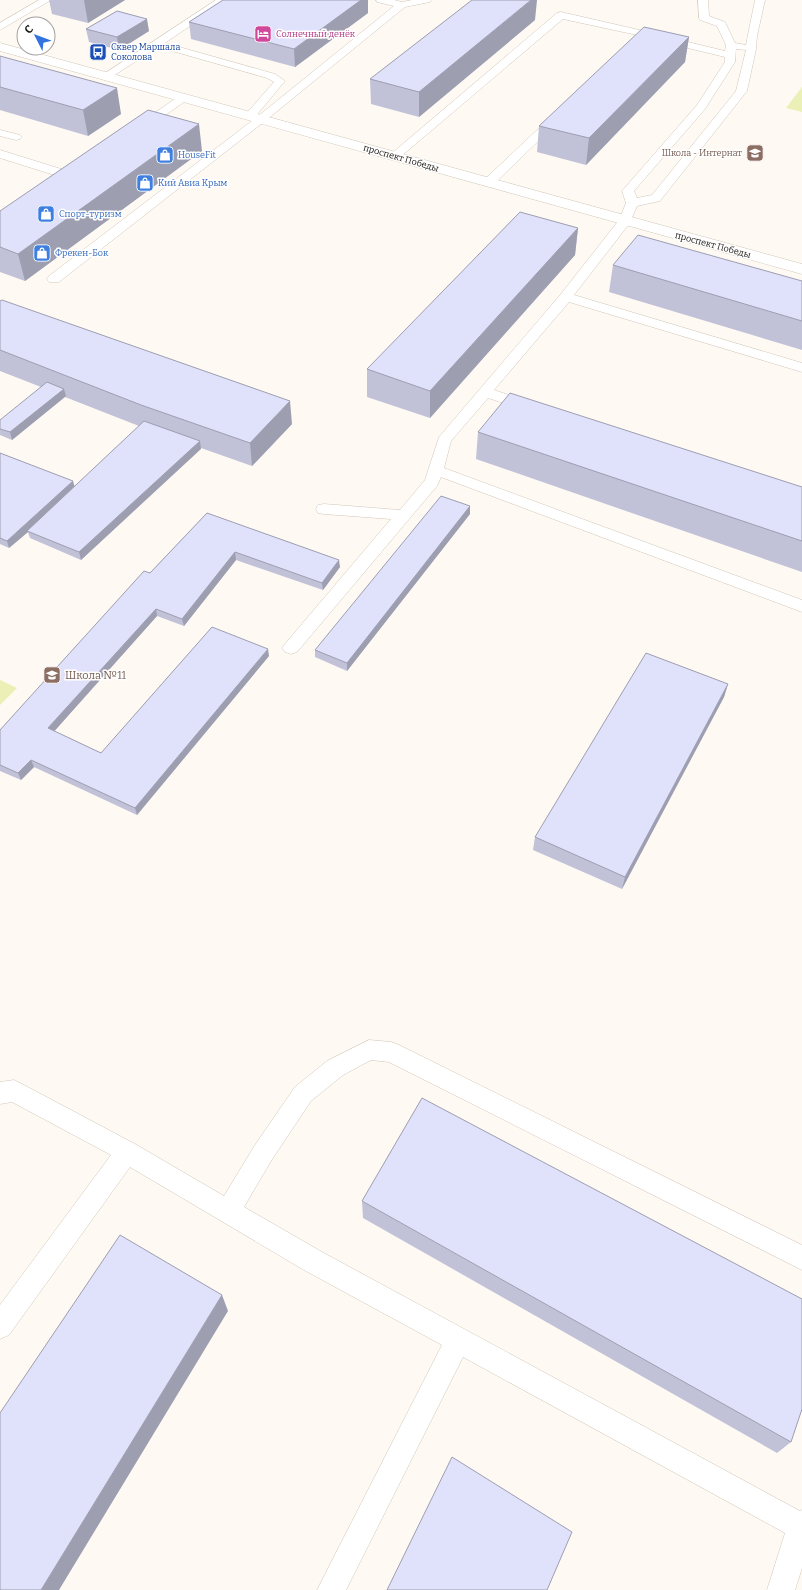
<svg xmlns="http://www.w3.org/2000/svg" width="802" height="1590" viewBox="0 0 802 1590" font-family="Bitter,serif">
<rect width="100%" height="100%" fill="#fef9f3"/>
<!-- green -->
<path fill="#eaf0b6" d="M802,87v25l-16,-4z
M0,680l17,8 -17,17z"/>
<g fill="none" stroke-linecap="round" stroke-linejoin="round">
<defs>
<path id="service" d="M39,0h12l-51,30v-7z
M216,0h12l-63,43 110,31 10,7 -30,36h-8l-2,-2 29,-33 -7,-4 -109,-31 -48,31 -4,1 -5,-3z
M376,0h18l8,2 10,-2h19l-1,2 -25,5 -140,114 -206,161h-10l-2,-3 2,-3 208,-159 137,-111 -17,-4z
M698,0h10l1,16 16,6 10,21 11,2 9,-45h10l-8,36 -1,13 -9,42 -87,110 -23,5 -8,18 -55,71 228,68v9l-233,-70 -75,88 41,14 2,3 -2,3 -5,1 -5,-1 -37,-12 -37,43 -7,27 358,132v12l-361,-135 -4,9 -140,166 -6,2 -6,-2 -3,-4 3,-4 106,-125 -67,-5 -6,-1 -2,-4 2,-4 6,-1 76,6 25,-30 14,-43 122,-143 58,-74 7,-17 -4,-12 75,-86 28,-43v-5l-66,-16 -1,-2 5,-3 62,15 1,-6 -9,-19 -17,-6 -1,-2zM736,49l10,1 -10,41 -84,104 -15,3 -3,-7 71,-82 30,-47z
M561,12l87,20 1,2 -13,14 -4,1 -5,-3 10,-11 -74,-16 -164,139h-8l-2,-2 2,-2 166,-141z
M183,95l4,1 2,2 -2,2 -43,30h-8l-2,-2 2,-2 43,-30z
M557,114l4,1 2,2 -2,2 -68,66h-8l-2,-3 2,-3 68,-64z
M0,130l20,5 2,2 -2,2 -4,1 -16,-4z
M0,150l74,23 2,3 -2,3 -4,1 -70,-22z
M369,1040l22,2 8,3 403,200v25l-413,-208 -18,-2 -28,15 -32,26 -40,60 -27,46 78,45 478,259 2,-1v58l-7,22h-28l18,-57 -322,-176 -117,233h-29l125,-245 -138,-75 -174,-103 -121,168 -9,4v-34l111,-150 -99,-53 -12,2v-22l14,-2 8,4 113,60 89,52 31,-51 40,-58 32,-26z"/>
<path id="tertiary" d="M0,43l802,221v10l-802,-223z"/>
</defs>
<!-- service casing -->
<use href="#service" stroke="#d1c7b8" stroke-width="1"/>
<!-- tertiary casing -->
<use href="#tertiary" stroke="#d1c7b8" stroke-width="1"/>
<!-- service -->
<use href="#service" fill="#fff" fill-rule="evenodd"/>
<!-- tertiary -->
<use href="#tertiary" fill="#fff" fill-rule="evenodd"/>
</g>
<!-- wall -->
<path fill="#c1c2d8" d="M49,0h76l-37,23 -36,-9z
M223,0h145v13l-73,54 -104,-28 -2,-17z
M535,20l-116,97 -48,-13 -1,-25z
M86,29l63,2 -30,19 -30,-8z
M689,37l-4,25 -99,103 -49,-13 2,-26z
M0,56l121,58 -33,22 -88,-26z
M202,151l-177,130 -25,-9v-61z
M578,228l-3,27 -145,163 -63,-21v-28z
M613,265l189,16v69l-193,-58z
M0,301l292,123 -40,42 -51,-18 -120,112 -51,-22 -2,-6 -19,16 -9,-4v-91l75,33 64,-60 -74,-29 -53,43 -12,-5v-6l41,-42 -41,-16z
M478,432l324,55v85l-326,-113z
M470,506v8l-123,157 -32,-14v-7z
M207,513l133,54 -17,23 -87,-30 -52,66 -27,-10 -103,115 47,22 168,-97 -132,159 -103,-48 -13,13 -21,-9v-41z
M728,684l-4,13 -102,192 -89,-39 2,-13z
M362,1201l429,241 -14,11 -414,-235z"/>
<!-- shaded-wall -->
<path fill="#9d9eb0" d="M84,0h41l-37,23z
M361,0h7v13l-73,54 -1,-18z
M531,0h6l-2,20 -116,97v-25z
M147,19l2,12 -30,19 -2,-13z
M689,37l-4,25 -99,103 3,-27z
M117,88l4,26 -33,22 -5,-26z
M199,124l3,27 -177,130 -7,-27z
M578,228l-3,27 -145,163v-27z
M64,389l2,7 -54,44 -2,-8z
M290,401l2,23 -40,42 -2,-23z
M200,441l1,8 -120,111 -2,-8z
M73,481l2,7 -48,43 1,1 -19,16 -2,-7z
M470,506v8l-123,157v-8z
M235,552l1,8 -52,66 -2,-7z
M339,560l1,7 -17,23 -1,-7z
M156,609l1,7 -106,119 -3,-7z
M268,649l1,7 -132,159 -2,-7z
M728,684l-4,13 -102,192 3,-12z
M31,760l3,7 -13,13 -3,-7z
M222,1295l6,16 -169,279h-18z"/>
<!-- building -->
<path fill="#e0e1fb" stroke="#9d9eb0" d="M223,0h138l-67,49 -105,-27z
M472,0h59l-112,92 -49,-13z
M117,11l30,8 -30,18 -31,-8z
M644,27l45,10 -100,101 -50,-12z
M0,56l117,32 -34,22 -83,-23z
M148,110l51,14 -181,130 -18,-7v-36z
M520,212l58,16 -148,163 -63,-22z
M638,235l164,46v40l-189,-56z
M2,300l288,101 -40,42 -109,-38 -141,-55v-49z
M47,382l17,7 -54,43 -10,-3v-9z
M510,393l292,94v54l-324,-109z
M144,421l56,20 -121,111 -52,-21z
M0,453l73,28 -66,60 -7,-3z
M441,496l29,10 -123,157 -32,-13z
M207,513l132,47 -17,23 -87,-31 -53,67 -26,-10 -108,119 53,25 111,-126 56,22 -133,159 -104,-48 -13,13 -18,-8v-35l144,-159 6,2z
M646,653l82,31 -103,193 -90,-40z
M422,1098l380,201v110l-11,33 -429,-241z
M120,1235l102,60 -181,295h-41v-177z
M452,1457l120,75 -25,58h-160z"/>
<!-- icons -->
<defs>
<symbol id="hotel-square" viewBox="-11 -11 22 22"><rect x="-9" y="-9" width="18" height="18" rx="4" fill="#d1479c" stroke="#fff"/><path d="M-6-4.5h1.5V1H6V5H4.5V3h-9V5H-6ZM-4 0a1.8 1.8 0 1 1 3.6 0ZM.5 0V-2.5h3Q6-2.5 6 0Z" fill="#fff"/></symbol>
<symbol id="bus-square" viewBox="-11 -11 22 22"><rect x="-9" y="-9" width="18" height="18" rx="4" fill="#1a4fb4" stroke="#fff"/><path d="M-5-6H5V4H4V6H2V4H-2V6H-4V4H-5ZM-3.5-4V0h7V-4ZM-3.5 1.2v1.5H-2V1.2ZM2 1.2v1.5H3.5V1.2Z" fill="#fff"/></symbol>
<symbol id="school-square" viewBox="-11 -11 22 22"><rect x="-9" y="-9" width="18" height="18" rx="4" fill="#8d6e63" stroke="#fff"/><path d="M0-5L7-2L0 1L-7-2ZM-4 1L0 2.5L4 1V4Q0 6-4 4Z" fill="#fff"/></symbol>
<symbol id="shop-square" viewBox="-11 -11 22 22"><rect x="-9" y="-9" width="18" height="18" rx="4" fill="#3f7fe0" stroke="#fff"/><path d="M-5-2.5h2.3a2.7 3.5 0 0 1 5.4 0H5L5.5 6h-11ZM-1.5-2.5h3a1.5 2.3 0 0 0-3 0Z" fill="#fff"/></symbol>
</defs>
<g fill-rule="evenodd">
<use href="#hotel-square" x="253" y="24" width="20" height="20"/>
<use href="#bus-square" x="88" y="42" width="20" height="20"/>
<use href="#school-square" x="745" y="143" width="20" height="20"/>
<use href="#shop-square" x="155" y="145" width="20" height="20"/>
<use href="#shop-square" x="135" y="173" width="20" height="20"/>
<use href="#shop-square" x="36" y="204" width="20" height="20"/>
<use href="#shop-square" x="32" y="243" width="20" height="20"/>
<use href="#school-square" x="42" y="665" width="20" height="20"/>
</g>
<g text-anchor="middle" dominant-baseline="central" stroke-width="3" stroke-linejoin="round" paint-order="stroke">
<!-- far-hotel labels -->
<g font-size="9" fill="#b23c85" stroke="#fff" text-anchor="start">
<text x="276" y="34">Солнечный денёк</text>
</g>
<!-- far-transit labels -->
<g font-size="9" fill="#164399" stroke="#fff" text-anchor="start">
<text x="111" y="47">Сквер Маршала<tspan x="111" dy="10">Соколова</tspan></text>
</g>
<!-- far-education labels -->
<g font-size="9" fill="#785e54" stroke="#fff" text-anchor="end">
<text x="742" y="153">Школа - Интернат</text>
</g>
<!-- far-shop labels -->
<g font-size="9" fill="#366cbe" stroke="#fff" text-anchor="start">
<text x="178" y="155">HouseFit</text>
<text x="158" y="183">Кий Авиа Крым</text>
<text x="59" y="214">Спорт-туризм</text>
<text x="55" y="253">Фрекен-Бок</text>
</g>
<!-- far-street labels -->
<g font-size="9" fill="#18150f" stroke="#fff">
<text transform="translate(401 158) rotate(16)">проспект Победы</text>
<text transform="translate(713 245) rotate(15)">проспект Победы</text>
</g>
<!-- education labels -->
<g font-size="11" fill="#785e54" stroke="#fff" text-anchor="start">
<text x="65" y="675">Школа №11</text>
</g>
</g>
<!-- north arrow -->
<g transform="translate(36 36) rotate(312)"><circle r="19" fill="#ffffff" stroke="#a3a19f"/>
<path d="M0-3L7 15L0 10L-7 15Z" fill="#3273e0"/>
<text y="-6" font-size="11" font-weight="bold" text-anchor="middle" fill="#18150f">С</text>
</g>
</svg>
